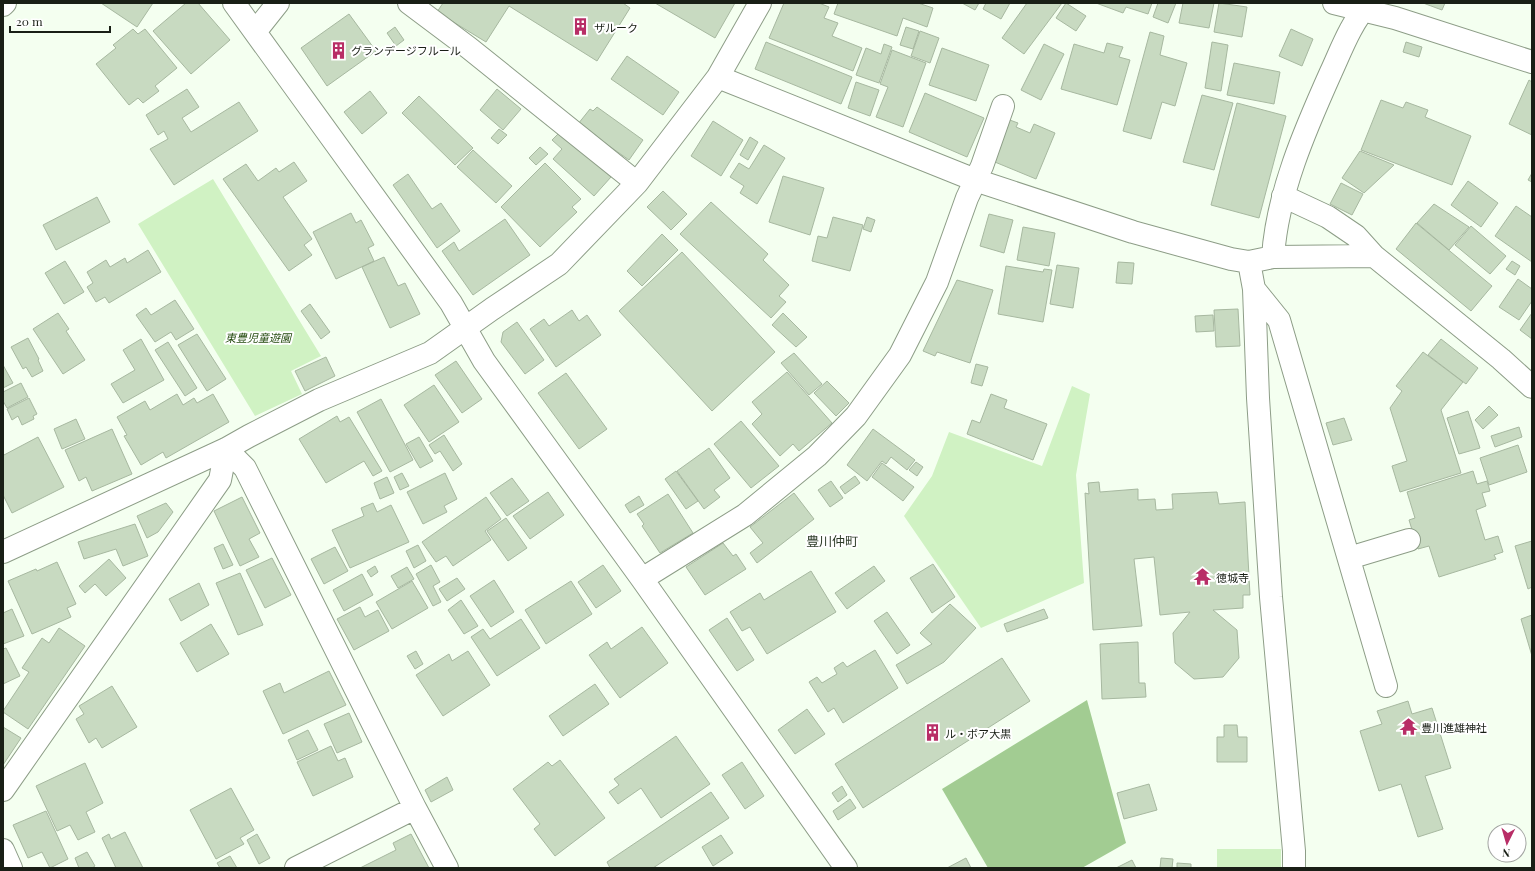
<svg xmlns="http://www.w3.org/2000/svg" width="1535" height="871" viewBox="0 0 1535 871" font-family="'Playfair Display','Noto Sans JP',serif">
<rect width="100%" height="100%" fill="#f4fff0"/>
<!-- green -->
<path fill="#d0f2c3" d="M213,179l108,177 -30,15 11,23 -47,22 -117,-192z
M1072,386l18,8 -14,81 8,108 -103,45 -77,-112 28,-40 17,-44 93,34z
M1217,849h64v19h-64z"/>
<!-- forest -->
<path fill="#a2cc92" d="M1087,700l39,143 -44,25h-94l-46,-79z"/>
<!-- building -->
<path fill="#c8dac1" stroke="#a7b8a0" d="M101,3h52l-16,24z
M186,3h12l32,37 -39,34 -38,-43z
M443,3h180l7,5 -33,53 -88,-55 -23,36 -49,-30z
M655,3h80l-20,35z
M784,3h35l10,4 -5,11 14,5 -6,13 30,12 -9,23 -84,-33z
M838,3h80l15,5 -6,19 -24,-9 -6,18 -63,-22z
M962,3h17l-4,7z
M986,3h24l-9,16 -18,-10z
M1027,3h35l-38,51 -22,-16z
M1066,3l20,13 -10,15 -20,-13z
M1096,3h56l-4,11 -22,-7 -3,6z
M1158,3h18l-8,20 -15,-6z
M1183,3h31l-5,25 -30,-5z
M1219,3l28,4 -5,30 -28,-5z
M1423,3h22l-3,7z
M349,14l27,37 -49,35 -26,-38z
M395,27l9,13 -8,6 -9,-13z
M906,27l13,4 -6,18 -13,-4z
M133,29l5,5 7,-5 32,39 -22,18 4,5 -16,12 -5,-5 -9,7 -33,-41 20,-16 -3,-3z
M1291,29l22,10 -11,27 -23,-10z
M920,31l19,7 -9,25 -19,-7z
M1150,32l14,4 -4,19 27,8 -12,43 -13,-4 -11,37 -28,-8z
M766,42l86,35 -11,27 -86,-35z
M1212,42l16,3 -7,46 -16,-3z
M1406,42l16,5 -3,10 -16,-5z
M1107,43l16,4 -4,10 11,3 -13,45 -56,-16 13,-45 30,9z
M884,44l8,3 -13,36 -23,-8 10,-27 15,6z
M1044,44l20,10 -23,46 -20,-10z
M942,48l47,17 -13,36 -47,-16z
M892,50l34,13 -23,64 -27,-10 12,-30 -8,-3z
M627,56l52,36 -16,23 -52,-36z
M1234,63l46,9 -6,32 -47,-9z
M1529,80l3,2v53l-23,-11z
M856,82l23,8 -9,26 -22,-8z
M187,89l12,18 -17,11 9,14 48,-30 19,29 -84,54 -24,-36 18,-10 -4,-8 -6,4 -12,-20z
M497,89l24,20 -18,21 -23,-20z
M370,91l17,22 -25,21 -18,-22z
M925,93l59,25 -17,39 -58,-25z
M1202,95l31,8 -19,67 -31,-8z
M419,96l54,52 -18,17 -53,-52z
M1381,100l22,8 3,-6 22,8 -3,7 46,19 -19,49 -91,-35z
M1237,103l49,13 -27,102 -48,-13z
M597,107l46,33 -14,20 -51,-36 12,-15 3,2z
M1007,119l11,4 -2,4 14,6 4,-9 21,9 -19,46 -46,-19z
M713,121l30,19 -22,36 -30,-20z
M499,129l8,6 -9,9 -7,-6z
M560,132l51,45 -17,19 -41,-37 9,-10 -10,-9z
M750,137l8,5 -10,18 -8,-5z
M764,145l21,13 -28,46 -17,-11 4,-7 -14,-9 9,-14 10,6z
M540,147l8,7 -12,11 -7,-7z
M473,150l39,36 -16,17 -39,-36z
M1360,151l34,14 -30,28 -22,-15z
M294,162l13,19 -24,16 29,42 -8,6 8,10 -23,16 -66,-92 23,-15 12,17 18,-13 3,4z
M545,163l36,36 -9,8 5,5 -37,35 -39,-40z
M1532,173v9l-4,-2z
M408,174l24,35 9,-6 19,28 -23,17 -44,-63z
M783,176l41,12 -14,47 -41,-13z
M1468,181l30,22 -17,24 -30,-22z
M1341,183l22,11 -11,21 -22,-11z
M663,191l24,23 -16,16 -24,-23z
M97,197l13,25 -54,28 -13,-25z
M711,202l57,52 -5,6 26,25 -10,11 7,6 -15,16 -91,-84z
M1434,204l35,23 -20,23 -32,-27z
M1516,206l16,11v45l-37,-26z
M351,213l5,10 5,-3 13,25 -6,3 6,13 -38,18 -23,-47z
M989,214l24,6 -9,33 -24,-7z
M833,217l30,8 -13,46 -38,-10 6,-25 9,2z
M867,217l8,3 -4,12 -8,-3z
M505,219l25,36 -57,40 -31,-44 12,-9 5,9z
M1416,223l76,63 -21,25 -75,-62z
M1471,226l35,30 -16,18 -35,-29z
M1023,227l32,6 -6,33 -32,-6z
M662,234l16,16 -36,36 -15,-15z
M148,250l13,22 -52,31 -4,-6 -9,5 -9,-15 6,-4 -6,-11 19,-12 4,7 15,-9 2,5z
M682,252l93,100 -63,59 -93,-100z
M384,257l14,29 7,-3 15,31 -30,14 -28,-61z
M65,261l19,31 -20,12 -19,-31z
M1512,261l8,5 -5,9 -9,-6z
M1118,262l16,1 -2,21 -16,-1z
M1057,265l22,3 -6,40 -23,-4z
M1006,266l37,6 1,-3 8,1 -9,52 -45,-8z
M1518,279l14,10v12l-13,19 -20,-13z
M957,280l36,10 -23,73 -33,-11 -2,4 -12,-5z
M175,300l19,29 -18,11 -5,-8 -16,10 -19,-27 10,-7 5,7z
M310,304l20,28 -9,7 -20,-28z
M1238,309l2,37 -24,1 -2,-37z
M572,310l7,11 8,-6 14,20 -45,32 -26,-38 14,-10 5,7z
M58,313l11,16 -3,2 19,29 -22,14 -30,-45z
M783,313l24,24 -11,10 -24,-22z
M1532,313v26l-12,-9z
M1213,315l1,16 -18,1 -1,-16z
M517,322l27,38 -19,14 -24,-32 2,-10z
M197,334l29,45 -19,12 -29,-46z
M28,338l11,21 -1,1 5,11 -11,6 -6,-10 -3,2 -12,-22z
M141,339l23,41 -41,23 -12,-19 24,-14 -12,-20z
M1441,339l37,29 -12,16 -38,-29z
M168,342l29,46 -12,8 -30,-46z
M1423,352l40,30 -22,28 20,63 -61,19 -8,-26 15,-5 -17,-53 12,-17 -6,-5z
M794,353l28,31 -13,11 -28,-32z
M326,357l9,19 -30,15 -10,-20z
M456,361l26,38 -20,14 -27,-38z
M976,364l12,3 -6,19 -11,-3z
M3,365l10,18 -10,5z
M787,372l45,51 -33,28 -6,-7 -13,12 -28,-32 10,-10 -10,-12z
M566,373l41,56 -28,20 -41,-56z
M827,381l22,22 -13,13 -22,-23z
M21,383l7,14 -21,11 -4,-7v-9z
M434,385l25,37 -30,20 -25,-37z
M177,394l6,11 11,-7 3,5 16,-9 16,28 -63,36 -3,-6 -22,13 -17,-29 3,-1 -10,-18 28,-16 5,9z
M991,394l16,6 -3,8 43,16 -14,36 -66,-26 5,-14 8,3z
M29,398l8,16 -4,2 1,3 -12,6 -4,-9 -6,4 -5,-11z
M381,399l32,61 -23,12 -33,-60z
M1489,406l9,9 -15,14 -8,-9z
M1468,411l12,37 -21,6 -12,-36z
M337,416l3,6 9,-5 33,54 -9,5 -9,-15 -38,22 -27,-44z
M1344,418l8,22 -19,5 -7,-22z
M76,419l9,20 -23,10 -8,-20z
M741,421l38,45 -28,22 -37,-44z
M1519,427l3,10 -27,10 -4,-11z
M112,429l20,45 -40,17 -6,-14 -7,4 -14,-31z
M873,429l42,31 -8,10 -16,-13 -5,7 -4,-3 -15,20 -20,-16z
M444,435l18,29 -9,7 -13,-20 -5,3 -6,-9z
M38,437l26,50 -52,26 -9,-18v-43l1,3z
M419,437l14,24 -13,7 -14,-24z
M1518,445l9,27 -38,13 -9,-27z
M709,448l21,30 -16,12 6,7 -16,12 -27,-38z
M916,462l7,5 -6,9 -8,-6z
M882,463l32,24 -11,14 -31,-24z
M676,471l22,30 -12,8 -21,-30z
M1473,471l4,13 10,-3 3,10 -8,2 4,13 -10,4 9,30 13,-4 5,16 -9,3 2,4 -57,18 -10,-31 -11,3 -9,-29 6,-2 -8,-26z
M402,473l7,13 -9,4 -6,-13z
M445,473l12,26 -13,7 3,6 -24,12 -16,-32z
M855,476l5,7 -15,11 -5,-7z
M387,477l7,16 -14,6 -6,-16z
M512,478l17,23 -22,15 -17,-23z
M831,481l12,17 -13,9 -12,-17z
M1099,482l1,10 38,-3v11l17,-1 1,11 17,-1 -1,-15 45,-2 2,12 26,-2 5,93h-7v13l-30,2 24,20 2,28 -16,19 -29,2 -19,-16 -2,-30 17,-21 -30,3 -6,-58 -20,2 8,67 -49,4 -8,-137 4,1 -1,-11z
M548,492l16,23 -34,24 -17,-23z
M794,493l20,26 -57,44 -7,-10 13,-10 -13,-16z
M668,494l25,39 -33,20 -18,-27 2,-2 -7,-10z
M639,496l5,9 -14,8 -5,-8z
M242,497l18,36 -11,6 10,18 -19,9 -26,-55z
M486,497l15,22 -16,12 6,9 -38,26 -7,-10 -10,6 -14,-20z
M166,503l7,9 -15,20 -11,6 -10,-22z
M373,503l4,9 14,-7 18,37 -59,26 -18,-38 32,-14 -3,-8z
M506,518l21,30 -19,13 -21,-30z
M135,524l13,32 -25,10 -7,-17 -32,10 -6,-17z
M1532,541v46l-4,2 -13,-43z
M723,543l10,13 3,-2 10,15 -41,26 -19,-28z
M223,544l10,21 -10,4 -9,-21z
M418,545l8,16 -12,7 -8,-17z
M335,547l13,24 -24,13 -13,-25z
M272,558l19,37 -26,13 -19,-38z
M109,559l17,19 -20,18 -11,-12 -10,9 -6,-7z
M57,562l19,42 -9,4 4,9 -39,17 -24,-53 28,-12 1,2z
M933,564l22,33 -23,16 -22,-35z
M431,565l9,17 -7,4 8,16 -8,4 -17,-32z
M603,565l18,26 -25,17 -18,-26z
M375,566l3,6 -7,5 -4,-6z
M874,566l11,15 -38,28 -12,-16z
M407,567l7,12 -16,9 -7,-12z
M811,571l25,41 -69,42 -17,-27 -8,4 -12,-19 30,-19 4,7z
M240,573l23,52 -25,10 -22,-52z
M362,574l11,21 -29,16 -11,-21z
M457,578l8,11 -18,12 -8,-12z
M494,580l20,32 -23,15 -21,-31z
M412,581l16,27 -36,21 -16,-27z
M571,581l21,33 -46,30 -21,-34z
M199,583l10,22 -28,16 -12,-22z
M461,600l17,26 -14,8 -16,-24z
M950,604l26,24 -32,34 -37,22 -11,-19 36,-21 -12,-11z
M360,607l5,10 13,-7 11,21 -35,19 -17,-31z
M12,609l12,27 -21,8v-31z
M1044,609l4,9 -41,14 -3,-8z
M887,612l23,33 -13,9 -23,-33z
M1532,615v41l-11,-37z
M727,618l27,42 -17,11 -28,-41z
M521,619l19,29 -43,28 -26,-39 12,-8 7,10z
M211,624l18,30 -32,18 -17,-29z
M642,627l26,36 -48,35 -31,-43 18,-13 4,7z
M59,628l26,18 -57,83 -25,-17v-1l26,-39 -7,-4 20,-30 7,5z
M1138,642l1,41h6l1,14 -44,2 -2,-55z
M6,648l14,28 -17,8v-35z
M875,650l23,38 -55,35 -9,-15 -6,4 -19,-30 8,-5 5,6 15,-9 -3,-6 9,-6 4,5z
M416,651l7,13 -8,5 -8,-13z
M468,651l22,34 -47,31 -27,-41 33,-21 3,7z
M1002,658l28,43 -167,107 -28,-44z
M329,671l17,34 -63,29 -20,-43 17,-8 4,10z
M595,684l14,20 -46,32 -14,-20z
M112,686l25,41 -35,21 -6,-10 -7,5 -13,-24 8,-5 -5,-8z
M1408,701l4,13 20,-6 19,60 -26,8 18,53 -25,8 -17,-53 -22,7 -19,-60 22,-7 -5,-13z
M807,709l18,25 -30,20 -17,-24z
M349,713l13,29 -25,11 -13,-29z
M1224,725h13l1,12h9v25h-30v-25h7z
M3,727l18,11 -18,27z
M308,730l10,20 -21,10 -9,-20z
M676,736l34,48 -49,34 -20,-30 -23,16 -9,-12 10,-7 -5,-6z
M331,746l7,15 7,-3 8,19 -40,19 -16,-34z
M560,760l45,58 -50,38 -21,-27 6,-5 -27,-35 35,-27 4,4z
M742,762l22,34 -19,13 -23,-34z
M85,763l18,40 -17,9 9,20 -17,8 -8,-15 -13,6 -21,-45z
M447,777l6,13 -22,12 -6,-12z
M1149,784l8,26 -33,9 -7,-26z
M842,786l5,9 -9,7 -6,-9z
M231,788l23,42 -14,8 4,6 -28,15 -26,-49z
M711,792l18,26 -76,50h-43l-3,-6z
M850,799l6,9 -18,12 -5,-9z
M46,811l22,48 -18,9 -8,-16 -14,6 -15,-33z
M125,832l18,36h-27l-14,-30 7,-4 2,5z
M257,834l13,24 -11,6 -12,-24z
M411,834l18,34h-69l36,-18 -3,-7z
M721,835l12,18 -20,13 -11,-19z
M87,852l8,14 -3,2h-13l-4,-10z
M230,856l7,12h-17l-3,-5z
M966,858l5,10h-24z
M1161,858l12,1 -1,9h-12z
M1132,860l4,8h-20z
M1177,863l14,1v4h-14z"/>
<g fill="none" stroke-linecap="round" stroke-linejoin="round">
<defs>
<path id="minor" d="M234,3l217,300 33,58 158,218 204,289
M409,3l60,45 168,135
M1334,3l61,15 137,44
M3,5l2,-2
M255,32l23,-29
M718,77l257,103 158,52 98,27 18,3 24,-5 101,-1 127,103 31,28
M1283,196l45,21 28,19 18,20
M1273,257c4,-63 32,-127 58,-185 11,-24 20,-49 38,-69
M1249,262l5,27 4,109 13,199 23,254v17
M1254,289l25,31 107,366
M226,449l19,19 170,340 -119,60
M3,552l223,-103 23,-13 70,-36 111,-47 62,-44 67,-45 78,-81 81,-106 42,-74
M1349,558l60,-18
M642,579l103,-64 72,-59 39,-40 44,-61 37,-73 30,-84 15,-32 21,-60
M3,790l217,-310 6,-31
M415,808l32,60
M3,850l8,18"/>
</defs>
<!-- minor casing -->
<use href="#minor" stroke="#8d9d87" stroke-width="24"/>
<!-- minor -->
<use href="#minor" stroke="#fff" stroke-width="22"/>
</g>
<!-- icons -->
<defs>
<symbol id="building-bare" viewBox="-9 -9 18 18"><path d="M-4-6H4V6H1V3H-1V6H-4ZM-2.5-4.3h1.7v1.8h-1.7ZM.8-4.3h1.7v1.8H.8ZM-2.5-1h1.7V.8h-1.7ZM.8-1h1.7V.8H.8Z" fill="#b82d66" stroke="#fff" stroke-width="2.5" paint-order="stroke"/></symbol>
<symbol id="temple-bare" viewBox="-9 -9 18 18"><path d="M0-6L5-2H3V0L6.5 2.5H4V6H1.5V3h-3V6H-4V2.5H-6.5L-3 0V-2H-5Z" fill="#b82d66" stroke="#fff" stroke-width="2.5" paint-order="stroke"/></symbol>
</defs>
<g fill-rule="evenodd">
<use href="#building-bare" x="568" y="14" width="25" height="25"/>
<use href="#building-bare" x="326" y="38" width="25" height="25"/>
<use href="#temple-bare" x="1190" y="564" width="25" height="25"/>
<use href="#temple-bare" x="1396" y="714" width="25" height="25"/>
<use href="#building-bare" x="920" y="720" width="25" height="25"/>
</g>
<g text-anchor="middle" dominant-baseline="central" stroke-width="4" stroke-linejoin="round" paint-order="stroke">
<!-- poi labels -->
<g font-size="11" fill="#191f16" stroke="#fff" text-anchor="start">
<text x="594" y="27">ザルーク</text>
<text x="351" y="50">グランデージフルール</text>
<text x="1216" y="577">徳城寺</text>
<text x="1421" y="727">豊川進雄神社</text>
<text x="945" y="733">ル・ボア大黒</text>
</g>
<!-- park labels -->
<g font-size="11" font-style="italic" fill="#22490d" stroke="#fff">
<text x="258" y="337">東豊児童遊園</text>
</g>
<!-- quarter labels -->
<g font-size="13" fill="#313f2c" stroke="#fff">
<text x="832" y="540">豊川仲町</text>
</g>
</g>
<!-- border -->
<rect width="1535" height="871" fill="none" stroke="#191f16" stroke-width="8"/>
<!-- north arrow -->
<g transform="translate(1507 843) rotate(185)"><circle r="19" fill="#ffffff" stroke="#a3a5a2"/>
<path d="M0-3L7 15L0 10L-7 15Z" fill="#b82d66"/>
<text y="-6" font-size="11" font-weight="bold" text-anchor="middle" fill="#191f16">N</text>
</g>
<!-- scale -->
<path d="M10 26v6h100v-6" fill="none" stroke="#191f16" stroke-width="2"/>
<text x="16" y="26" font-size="12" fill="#191f16" stroke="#ffffff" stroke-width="3" paint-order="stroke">20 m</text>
</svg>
